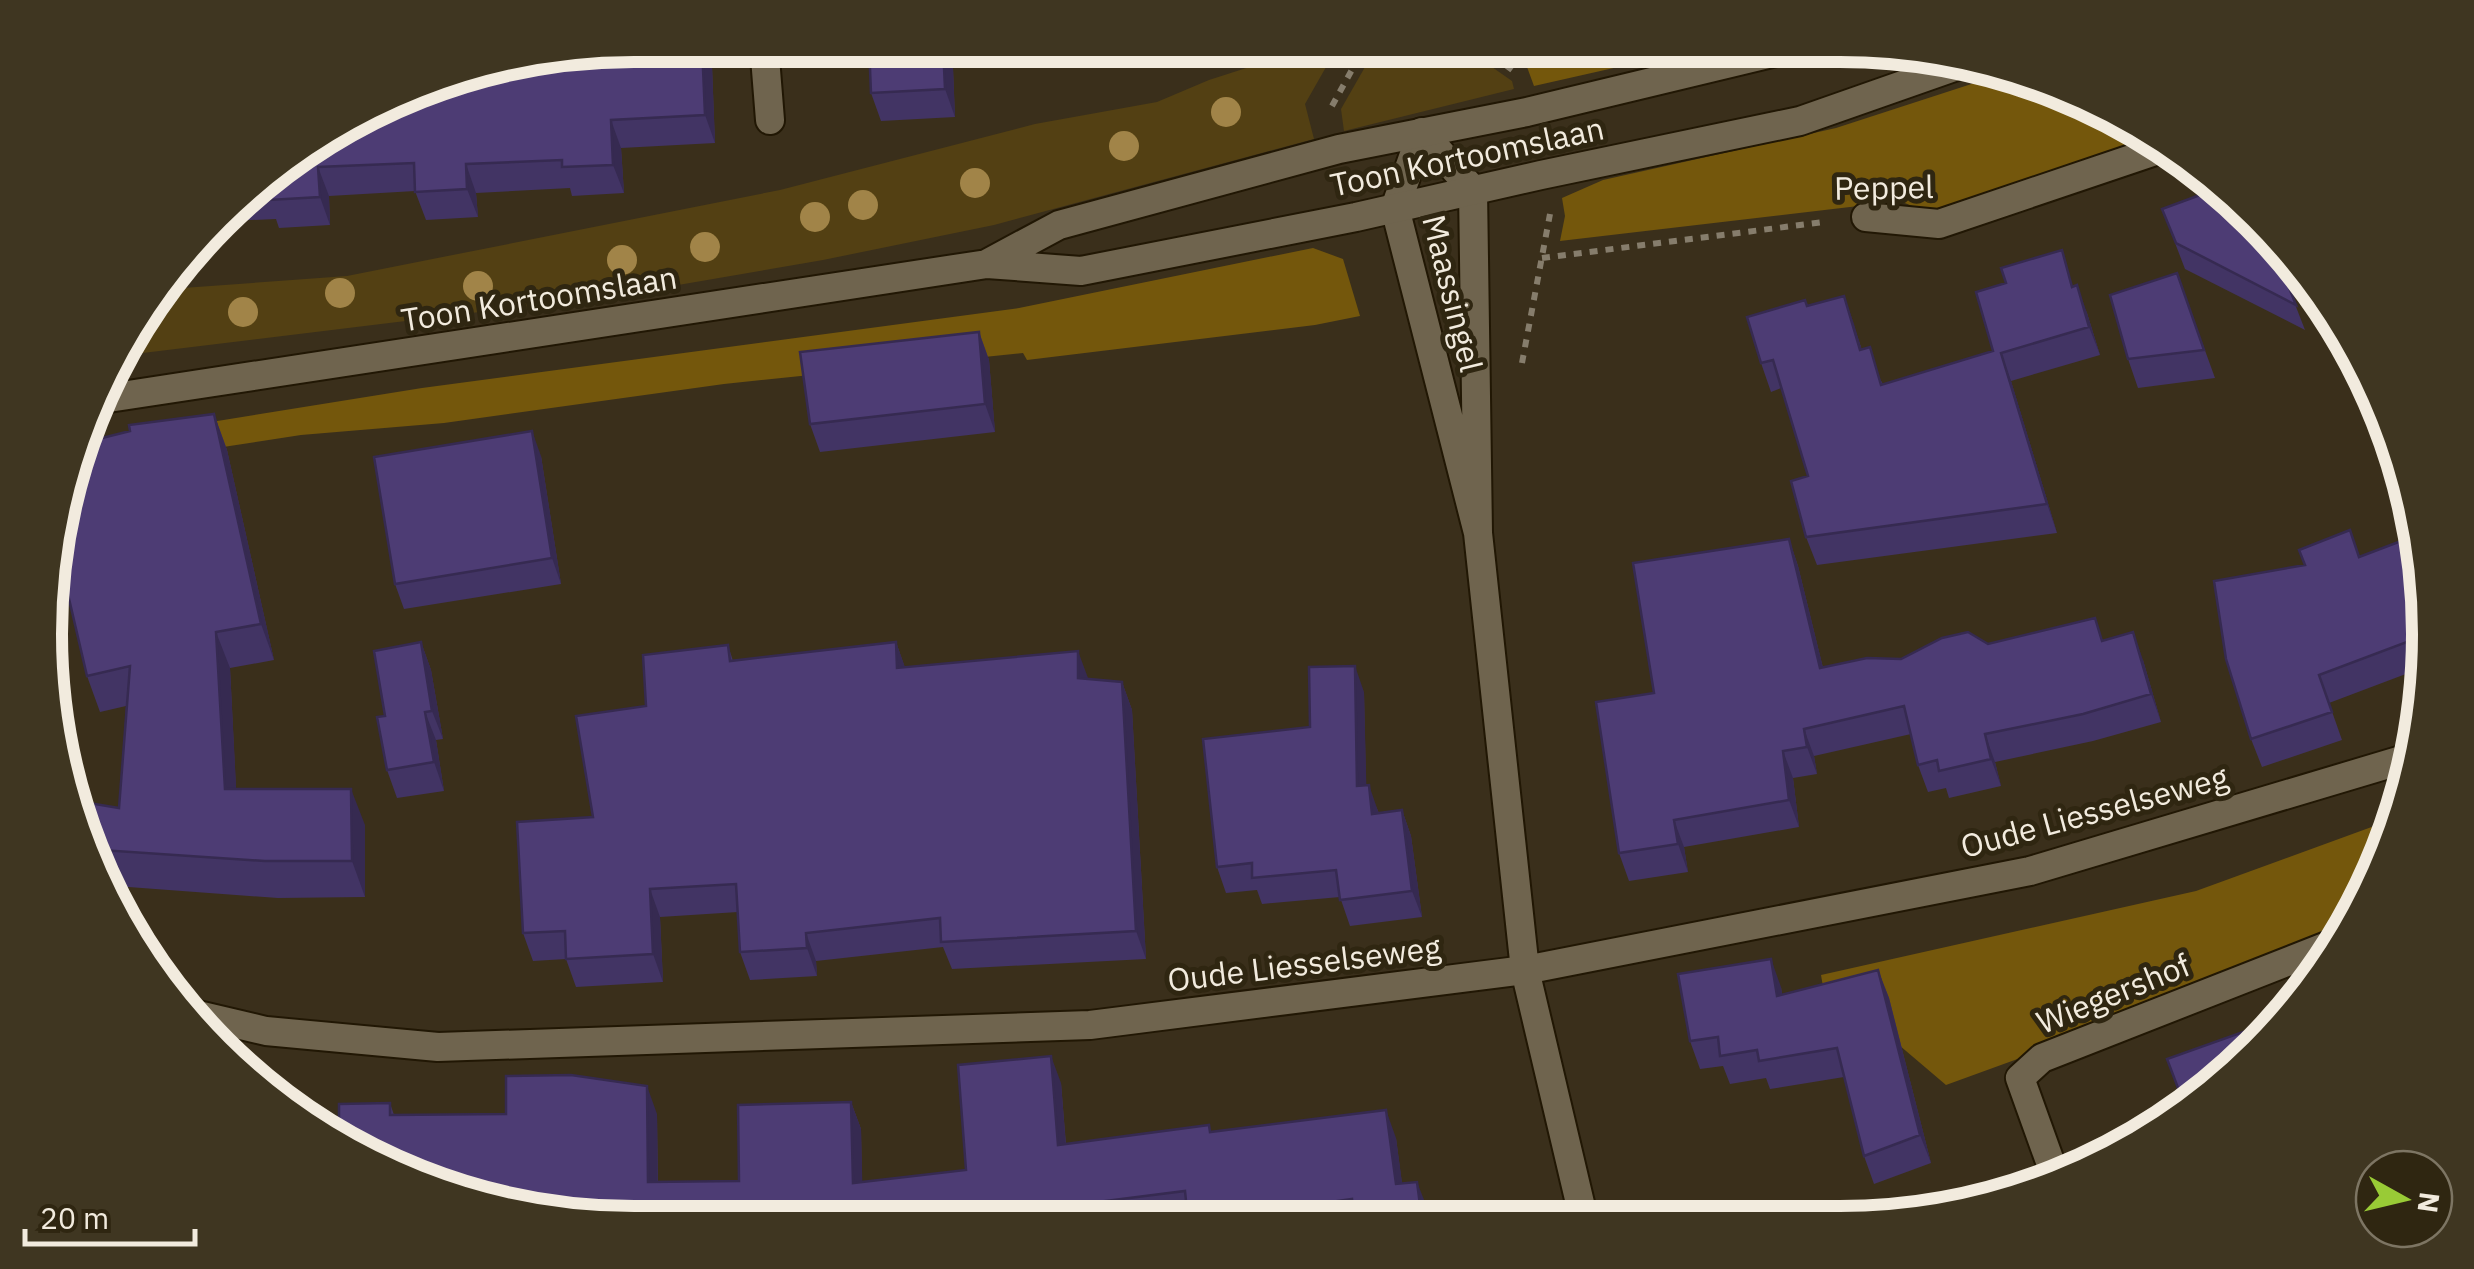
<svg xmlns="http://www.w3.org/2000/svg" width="2474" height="1269" viewBox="0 0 2474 1269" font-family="'IBM Plex Sans',sans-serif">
<rect width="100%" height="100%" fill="#3a2f1b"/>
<!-- green -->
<path fill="#534013" d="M1315,46h23l-33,58 9,35 -320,86 -171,35 -203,35 -502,61 6,-17 45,-50 178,-13 433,-86 255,-66 122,-22 52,-22z
M1377,46h85l50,35 2,8 -170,42 -3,-22z"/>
<!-- forest -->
<path fill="#74570c" d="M1496,46h215l-177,40 -7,-19z
M1993,77l107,29 45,34 -209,76 -43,-18 -26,7 -307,36 5,-25 -3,-18 41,-18 233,-52z
M1313,248l30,11 17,57 -45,9 -288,35 -4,-7 -299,31 -280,39 -143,12 -196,30 1,-26 316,-51 597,-80z
M2388,821l-20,74 -29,47 -393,143 -67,-57 -48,5 -10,-58 375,-84z"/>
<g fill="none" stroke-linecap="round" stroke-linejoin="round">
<defs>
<path id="minor" d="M764,45l6,75
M1866,217l73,7 219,-74
M1478,533l-83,-325 27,-76 51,58 5,343 47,437 59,250
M190,1013l76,18 172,16 652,-22 435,-55 505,-99 375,-112
M2057,1181l-37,-103 22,-20 298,-117"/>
<path id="tertiary" d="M988,263l71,-38 280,-76 188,-37 274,-66
M102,399l885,-135 94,7 275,-54 185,-42 259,-54 154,-54"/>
</defs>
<!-- minor casing -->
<use href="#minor" stroke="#211704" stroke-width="32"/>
<!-- tertiary casing -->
<use href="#tertiary" stroke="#211704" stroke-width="32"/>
<!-- path -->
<path stroke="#867d6c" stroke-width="6" stroke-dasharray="8 8" stroke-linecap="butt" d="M1480,46l35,26
M1332,106l33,-60
M1542,258l282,-36
M1522,363l28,-149"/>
<!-- minor -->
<use href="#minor" stroke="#6f644e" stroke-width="28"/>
<!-- tertiary -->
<use href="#tertiary" stroke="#6f644e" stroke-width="28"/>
</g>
<!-- trees -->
<g fill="#a18448">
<circle cx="1226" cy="112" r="15"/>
<circle cx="1124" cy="146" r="15"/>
<circle cx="975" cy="183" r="15"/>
<circle cx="863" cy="205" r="15"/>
<circle cx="815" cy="217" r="15"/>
<circle cx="705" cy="247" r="15"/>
<circle cx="622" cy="260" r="15"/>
<circle cx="478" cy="286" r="15"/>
<circle cx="340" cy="293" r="15"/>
<circle cx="243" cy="312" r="15"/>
</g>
<!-- wall -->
<path fill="#423464" d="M869,45h94l-15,10 5,13 2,49 -74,4 -10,-28z
M712,66l3,77 -94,5 3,45 -52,3 -2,-8 -94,5 2,24 -52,3 -11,-29 -86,5 1,29 -51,3 -3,-9 -48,2 47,-54z
M2211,191l71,54 12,21 -13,2 24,62 -120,-61 -23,-60z
M2177,273l38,105 -77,10 -10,-29z
M2074,286l13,27 13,42 -89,26 46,152 -240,32 -11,-28 2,-61 -27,-88 -10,4 -10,-29 83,-67 18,54 21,34 110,-33z
M979,332l10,28 6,72 -175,20 -10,-28z
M214,414l13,36 47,210 -44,8 6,121 129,36v72l-87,1 -163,-12 -38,-85 42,7 7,-102 -26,6 -13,-36 -6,-169 49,-76z
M541,456l20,128 -157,25 -9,-25z
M1789,539l9,27 25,102 78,-9 87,-15 115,-3 40,19 18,62 -68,19 -98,21 6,24 -52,12 -3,-10 -18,4 -10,-27 -7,-31 -97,22 3,18 -24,4 6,49 -115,20 4,25 -59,9 -10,-28 35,-160z
M2410,542l17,124 -98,37 13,37 -80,27 -11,-28 54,-174 54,-8z
M421,642l10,28 12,69 -7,1 8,51 -47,7 -10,-28 -2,-54z
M896,642l9,26 217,14 10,28 14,249 -194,10 -9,-22 -127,14 1,15 -67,4 -10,-28 -2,-40 -78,5 3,65 -87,5 -10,-28 -33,2 -10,-28 70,-116 53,-111 82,-61 5,16z
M1364,692l2,93 13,28 23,-3 9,26 11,81 -72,9 -10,-29 -78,7 -5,-14 -31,3 -9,-26 93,-140z
M1878,970l11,28 42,165 -57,21 -10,-28 -20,-79 -74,12 -4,-11 -36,6 -7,-18 -23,3 -10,-28 91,-54 1,7z
M1061,1083l5,61 146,-12 184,6 6,46 26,26 1,10 -241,1v-1l-12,1 -579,2 -258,-119 51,-1 4,12 263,-1 1,68 81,-1 112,-79 10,27 1,53 104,-12z"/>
<!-- shaded-wall -->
<path fill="#362a51" d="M702,45h2l8,21 3,77 -10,-28z
M920,45h43l-15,10 5,13 2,49 -10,-28z
M611,120l10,28 3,45 -11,-28z
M466,164l10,29 2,24 -11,-28z
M318,167l11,29 1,29 -10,-28z
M2077,285l10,28 13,42 -11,-28z
M1844,296l10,28 16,54 -10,-28z
M979,332l10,28 6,72 -10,-28z
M2001,353l10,28 46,152 -10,-29z
M214,414l13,36 47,210 -13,-36z
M532,431l9,25 20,128 -9,-26z
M1789,539l9,27 32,130 -10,-28z
M216,632l14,36 8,157 -13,-36z
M2133,632l10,28 18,62 -10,-28z
M421,642l10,28 12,69 -11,-28z
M896,642l10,28 -9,-2z
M1078,651l10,27h-10z
M1355,666l9,26 3,120 -10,-26z
M1122,682l10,28 14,249 -10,-28z
M425,712l11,28 8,51 -10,-29z
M1804,729l10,27 3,18 -10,-27z
M1985,734l10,28 6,24 -10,-27z
M1783,751l10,27 6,49 -10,-27z
M1369,785l9,26 4,29 -10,-26z
M351,789l14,36v72l-13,-36z
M1402,810l9,26 11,81 -10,-26z
M1674,820l10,27 4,25 -10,-28z
M102,850l13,36 -3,17 -6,-8 -8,-25z
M650,889l10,28 3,65 -10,-28z
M806,933l10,28 1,15 -10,-28z
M1771,959l10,28 6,37 -10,-28z
M1878,970l11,28 42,165 -11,-28z
M1051,1056l10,27 7,90 -10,-28z
M647,1086l10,28 1,96 -10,-28z
M851,1102l10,27 2,81 -10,-27z
M1386,1110l10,28 10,74 -10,-28z
M1417,1182l11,28 1,10h-7z
M1097,1202l8,19h-6z"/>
<!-- building -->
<path fill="#4d3c74" stroke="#362a51" stroke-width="2.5" d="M634,45h68l3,70 -94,5 2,45 -51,2v-7l-96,4 1,25 -52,3 -1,-29 -96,4 2,30 -51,3 -1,-9h-14l21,-24 156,-83 32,-2v-9l59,-9 88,-4v-11z
M869,45h74l2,44 -74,4z
M2211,191l66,50 -6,1 25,63 -120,-62 -14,-34z
M2062,250l10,37 5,-2 12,42 -88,26 46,151 -241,33 -15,-56 17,-5 -35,-116 -12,3 -14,-46 58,-17 2,6 37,-10 16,54 10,-3 11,38 112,-34 -17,-59 30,-9 -5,-15z
M2177,273l27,77 -76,9 -18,-64z
M979,332l6,72 -175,20 -10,-72z
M214,414l47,210 -45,8 9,157h126l1,72h-87l-163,-11 -4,20 -21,-69 42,7 11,-142 -43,10 -31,-133v-24l4,-10 21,-2 -7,-34 12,-31 44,-11 -1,-6z
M532,431l20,127 -157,26 -21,-127z
M2350,530l9,27 50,-19 14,98 -104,39 13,37 -81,27 -25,-80 -12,-78 91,-16 -6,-15z
M1789,539l31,129 47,-10 34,1 41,-21 26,-6 20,12 107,-26 7,23 31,-9 18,62 -68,20 -98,20 6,25 -52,12 -2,-11 -19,5 -14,-59 -100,23 3,18 -24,4 6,49 -115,20 4,24 -59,9 -23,-151 58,-9 -21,-130z
M421,642l11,69 -7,1 9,50 -47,8 -10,-53 8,-1 -11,-65z
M896,642l1,26 181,-17v27l44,4 14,249 -195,11 -1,-24 -134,15 1,15 -67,4 -4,-68 -86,5 3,65 -87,5 -1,-28 -42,2 -6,-111 76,-5 -17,-101 70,-10 -3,-51 85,-10 2,16z
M1355,666l2,120 12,-1 3,29 30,-4 10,81 -72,9 -4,-30 -84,8v-15l-35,4 -14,-128 107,-12 -1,-60z
M1771,959l6,37 101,-26 42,165 -56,21 -27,-108 -78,13 -2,-11 -37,6 -2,-19 -28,4 -12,-67z
M2271,1022l2,5 -75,76 -12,6 -19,-50z
M1051,1056l7,89 151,-20 1,7 176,-22 10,74 21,-2 5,38 -68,1 -2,-22 -98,14v8h-66l-3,-30 -88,11 2,19 -502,2 -223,-60 -35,-25v-34l51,-1v12l116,-1v-38l65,-1 76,11 1,96 91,-1 -1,-76 113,-3 2,81 113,-13 -8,-105z"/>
<g text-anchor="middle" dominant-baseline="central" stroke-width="10" stroke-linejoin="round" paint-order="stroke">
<!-- street labels -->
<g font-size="32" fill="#f2ebde" stroke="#2f2611">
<text transform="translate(1467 156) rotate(-12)">Toon Kortoomslaan</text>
<text transform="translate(1884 187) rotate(-1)">Peppel</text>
<text transform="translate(1453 293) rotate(76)">Maassingel</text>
<text transform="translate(539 298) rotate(-9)">Toon Kortoomslaan</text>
<text transform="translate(2094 811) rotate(-15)">Oude Liesselseweg</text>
<text transform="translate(1304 963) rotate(-7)">Oude Liesselseweg</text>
<text transform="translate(2113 993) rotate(-22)">Wiegershof</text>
</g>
</g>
<!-- crop -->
<path d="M0 0H2474V1269H0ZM634 62H1840A572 572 0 0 1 2412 634V634A572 572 0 0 1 1840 1206H634A572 572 0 0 1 62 634V634A572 572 0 0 1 634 62Z" fill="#3f3621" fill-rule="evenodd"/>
<path fill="none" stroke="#f2ebde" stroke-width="12" d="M634 62H1840A572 572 0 0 1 2412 634V634A572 572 0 0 1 1840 1206H634A572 572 0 0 1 62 634V634A572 572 0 0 1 634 62Z"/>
<!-- north arrow -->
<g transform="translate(2404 1199) rotate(98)"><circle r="48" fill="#2f2611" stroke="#7d7563" stroke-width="2.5"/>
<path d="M0-8L18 38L0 25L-18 38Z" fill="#99cb36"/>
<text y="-15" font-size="28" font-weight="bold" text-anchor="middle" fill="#f2ebde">N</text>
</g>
<!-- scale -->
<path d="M25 1229v15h170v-15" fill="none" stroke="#f2ebde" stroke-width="5"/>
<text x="40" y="1229" font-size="30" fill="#f2ebde" stroke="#2f2611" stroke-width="8" paint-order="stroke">20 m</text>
</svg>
